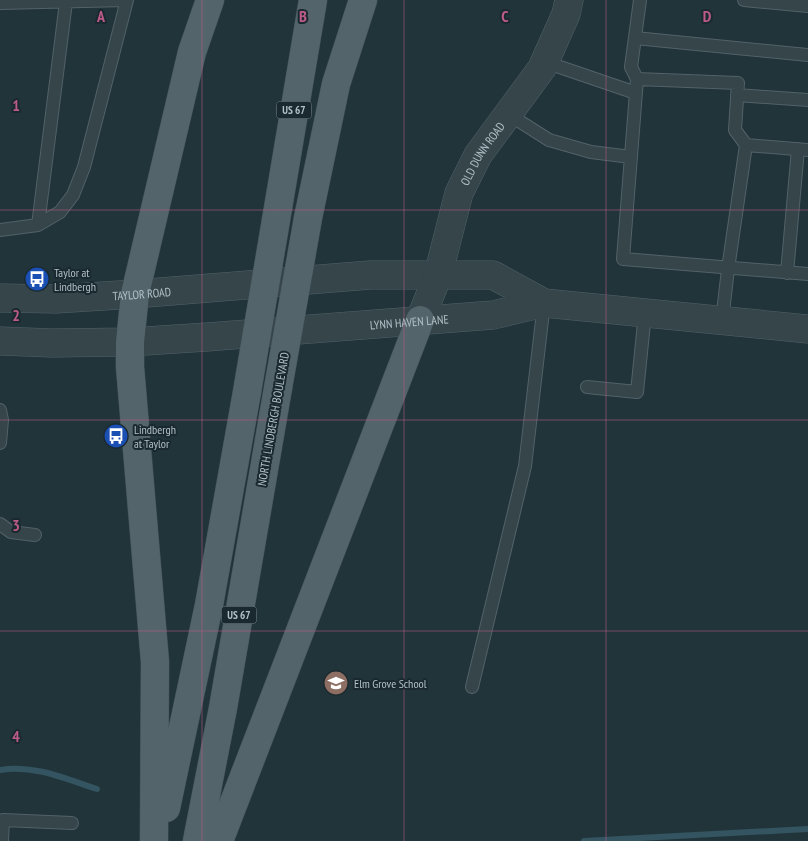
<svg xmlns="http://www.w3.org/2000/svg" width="808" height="841" viewBox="0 0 808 841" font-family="'PT Sans Narrow',sans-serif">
<rect width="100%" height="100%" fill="#21343a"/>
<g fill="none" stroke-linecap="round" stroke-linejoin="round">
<!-- stream -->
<path stroke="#335460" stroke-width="6" d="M0,770c33,-6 66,9 97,19
M584,841l224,-12"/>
<defs>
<path id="service" d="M744,0l64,6
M0,3l127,-3
M635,38l173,17
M545,62l91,31
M637,79l-6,-12 9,-67
M737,95l71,5
M508,114l41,26 42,12 40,5
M746,145l62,5
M38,225l28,-223
M0,230l38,-5 22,-13 13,-17 11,-28 43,-167
M787,273l11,-124
M722,321l6,-52 18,-124 -11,-15 3,-47 -101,-4 -14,180 185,15
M587,387l50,5 8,-79
M0,410l2,10 -2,23
M0,524l11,8 24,3
M472,687l53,-221 19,-163
M2,841l1,-21 69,3"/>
<g id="tertiary">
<path id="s1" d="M0,298l56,1 79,-5 235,-19h123l51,28"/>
<path id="s2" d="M420,320l18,-45 21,-82 19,-38 64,-87 24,-54 3,-14"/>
<path id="s3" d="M0,341l52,2 78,-1 77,-5 286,-22 51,-12 264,26"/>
</g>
<path id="primary" d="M308,218l28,-134 27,-84
M276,220l37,-220
M166,808l43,-203 38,-213
M154,841l1,-179 -25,-295v-25l5,-48 57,-242 18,-52
M197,841l26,-133 55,-320
M219,841l201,-521"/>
</defs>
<!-- service casing -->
<use href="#service" stroke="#536268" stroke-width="14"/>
<!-- tertiary casing -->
<use href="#tertiary" stroke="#536268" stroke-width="29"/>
<!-- primary casing -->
<use href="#primary" stroke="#415056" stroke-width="29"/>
<!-- service -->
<use href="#service" stroke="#35454a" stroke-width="12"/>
<!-- tertiary -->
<use href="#tertiary" stroke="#35454a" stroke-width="28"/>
<!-- primary -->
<use href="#primary" stroke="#53646a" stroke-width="28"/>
<defs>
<path id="primary-bridge" d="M278,388l30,-170
M247,392l29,-172"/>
</defs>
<!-- primary-bridge casing -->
<use href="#primary-bridge" stroke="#415056" stroke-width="29" stroke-linecap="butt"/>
<!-- primary-bridge -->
<use href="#primary-bridge" stroke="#53646a" stroke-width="28"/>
</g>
<!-- grid -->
<path fill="none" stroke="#bb5b86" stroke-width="1" stroke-opacity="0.55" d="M202,0v841M404,0v841M606,0v841M0,210h808M0,420h808M0,631h808"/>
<!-- icons -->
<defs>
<symbol id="bus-disc" viewBox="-11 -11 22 22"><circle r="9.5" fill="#1a4fb4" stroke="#1a292f"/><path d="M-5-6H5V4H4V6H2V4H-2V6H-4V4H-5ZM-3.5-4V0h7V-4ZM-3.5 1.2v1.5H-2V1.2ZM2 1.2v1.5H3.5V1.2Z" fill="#fff"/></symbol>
<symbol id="school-disc" viewBox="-11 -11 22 22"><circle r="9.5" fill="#8d6e63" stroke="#1a292f"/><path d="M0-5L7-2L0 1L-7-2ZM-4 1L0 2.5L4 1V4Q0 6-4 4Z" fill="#fff"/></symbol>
</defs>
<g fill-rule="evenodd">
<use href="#bus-disc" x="23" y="265" width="28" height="28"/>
<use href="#bus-disc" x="102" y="422" width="28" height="28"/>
<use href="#school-disc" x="322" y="669" width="28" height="28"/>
</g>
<g text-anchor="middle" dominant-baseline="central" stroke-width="4" stroke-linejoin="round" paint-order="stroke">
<!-- shield labels -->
<g fill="#1a292f" stroke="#839399" stroke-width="1">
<rect x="276.5" y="101.5" width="35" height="17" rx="4"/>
<rect x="221.5" y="606.5" width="35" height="17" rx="4"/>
</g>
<g font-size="11" font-weight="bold" fill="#b0c0c6">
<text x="294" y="110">US 67</text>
<text x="239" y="615">US 67</text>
</g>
<!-- street labels -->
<g font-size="12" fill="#b0c0c6" stroke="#1a292f">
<text stroke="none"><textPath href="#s2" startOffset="179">OLD DUNN ROAD</textPath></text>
<text stroke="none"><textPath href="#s1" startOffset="142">TAYLOR ROAD</textPath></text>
<text stroke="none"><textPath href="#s3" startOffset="410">LYNN HAVEN LANE</textPath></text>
<text transform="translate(273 419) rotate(-80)">NORTH LINDBERGH BOULEVARD</text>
</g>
<!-- poi labels -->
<g font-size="12" fill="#b0c0c6" stroke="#1a292f" text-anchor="start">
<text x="54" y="272">Taylor at<tspan x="54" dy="14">Lindbergh</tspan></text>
<text x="134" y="429">Lindbergh<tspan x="134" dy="14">at Taylor</tspan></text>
<text x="354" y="683">Elm Grove School</text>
</g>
</g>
<g font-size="16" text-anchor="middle" font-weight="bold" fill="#bb5b86" stroke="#1a292f" stroke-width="4" stroke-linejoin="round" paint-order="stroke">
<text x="101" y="22">A</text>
<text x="303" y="22">B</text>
<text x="505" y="22">C</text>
<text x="707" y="22">D</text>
<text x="16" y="111">1</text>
<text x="16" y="321">2</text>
<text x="16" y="531">3</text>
<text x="16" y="742">4</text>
</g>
</svg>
